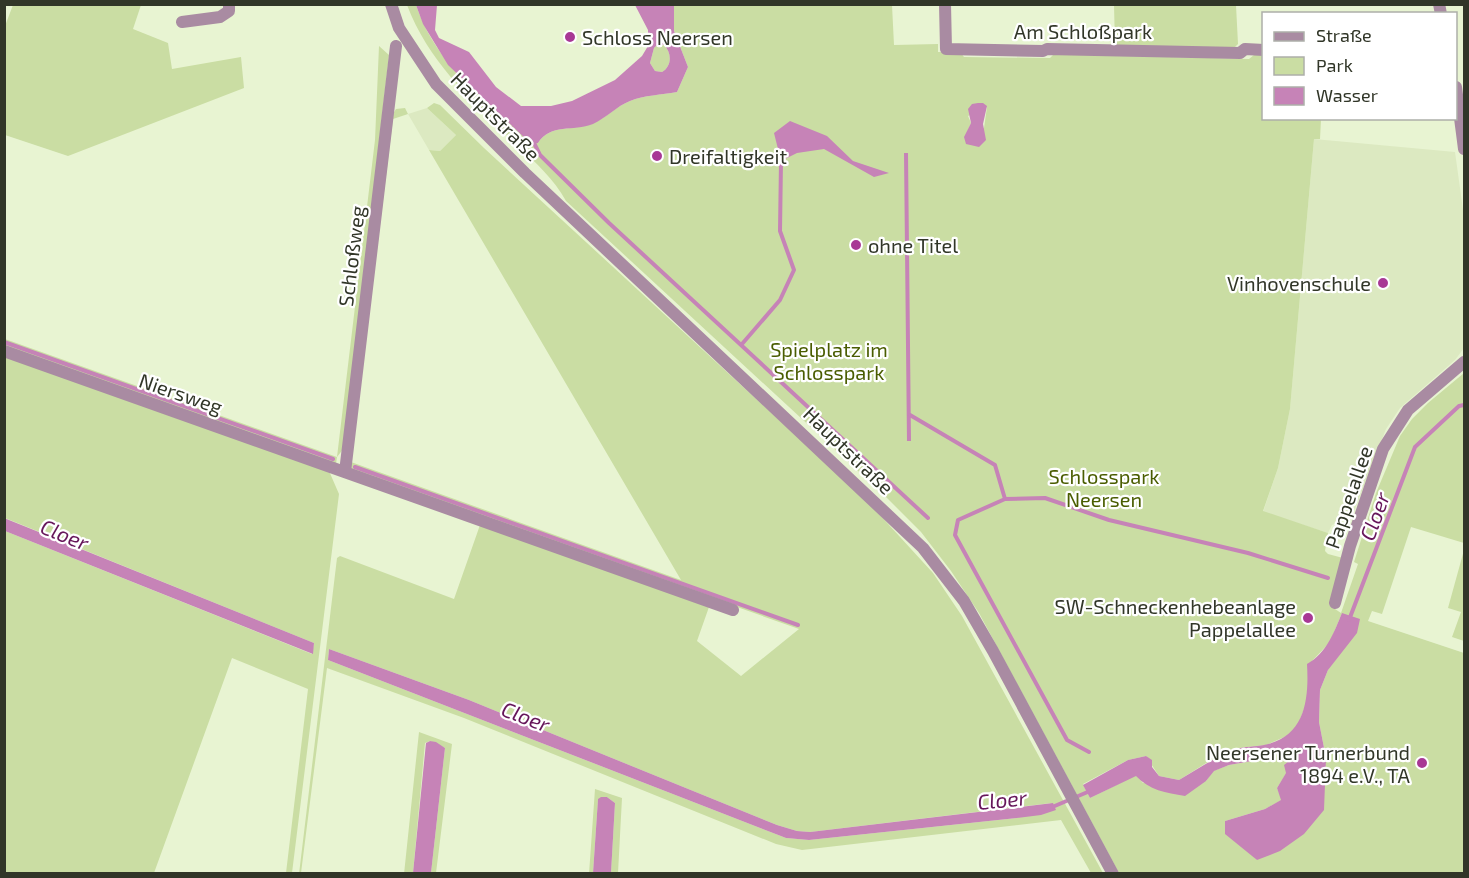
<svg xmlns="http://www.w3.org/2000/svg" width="1469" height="878" viewBox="0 0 1469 878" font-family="'Exo 2',sans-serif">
<rect width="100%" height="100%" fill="#e8f4d2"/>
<!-- built -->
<path fill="#dce9c1" d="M427,108l29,27 -16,16 -11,-1 -21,-36z
M1314,139l141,13 9,65v131l-9,12 -55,48 -14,21 -34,88 -20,8 -4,8 -65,-21 15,-44 12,-59z"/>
<!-- green -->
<path fill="#cadda3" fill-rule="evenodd" d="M13,5h128l-8,24 35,14 4,26 69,-12 3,31 -176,68 -63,-21v-109z
M407,5h9c20,60 72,101 122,138 13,-20 35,-11 55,-20 13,-5 24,-17 37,-22 14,-6 32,-6 47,-9l11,-25 -14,-36v-26h218l2,40 44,-1v8h22l4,5 86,1 4,-4 195,5 5,-4h9l1,63 57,1 -1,20h-6l-24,270 -12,59 -15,43 65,22 -3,18 3,3 15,4 -14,47 12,8 17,-49 -4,-2 22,-69 24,-57 12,-17 16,-16 36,-30v170l-53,-16 -29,87 -10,-3 -4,10 96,32v220h-345l-140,-260 -28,-42 -30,-39 -39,-39 -316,-292c-12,-22 -30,-38 -48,-55 -44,-43 -89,-83 -111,-141zM987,107l-3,21 -17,4 4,-9 -3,-7zM1342,613l-14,57 -8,20 -1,32 7,36 -69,102 -32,-39 40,-12 17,-9 -5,-12 22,-35 -4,-6 -37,13 -29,5 -16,6 -7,10 -63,2 -7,-8 -46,23 -7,-14 45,-24 18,-4 13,20 20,4 32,-20 28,-12 27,-3 23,-10 9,-10 9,-24 5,-40 18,-19z
M1114,5h122l2,39 -4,4 -119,-3z
M658,44l6,1c8,8 8,21 -2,27l-7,-1 -5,-8 4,-15z
M379,46l10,9 -45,393 -7,9 -1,7 -331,-117v-8l332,118 38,-317z
M434,103l6,2 44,43 384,354 65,71 29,43 141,257h-12l-30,-53 -259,30 -26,-6 -312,-126 -137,-50 -26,205 -2,1 38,-316 3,-2 114,43 26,-74 229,82 -12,34 44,35 58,-47 -449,-159 41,-353 5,-8 9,-1 3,6 -15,5 -42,343 330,118 -252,-430 11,1 16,-16 -29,-27zM329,649l140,51 308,125 20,6 13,1 242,-29 -35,15 -208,22 -23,-2 -458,-178z
M4,356l325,115 10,23 -47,379h-6l22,-184 -76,-31 -78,215h-149v-342l307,123 2,-11 -309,-125z
M1464,550v91l-12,-4 9,-25 -13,-4z
M419,732l33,12 -16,129h-5l14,-125 -15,-7 -5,2 -12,130 -9,1z
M595,789l27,9 -4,75h-7l4,-70 -8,-6 -9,2 -5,74 -4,1z"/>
<!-- water -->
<path fill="#c683b7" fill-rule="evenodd" d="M416,5h21l-2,25 4,8 30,14 27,35 25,19h30l21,-5 43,-21 27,-24 6,-10v-16l-13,-25h39v26l14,36 -11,25c-15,3 -33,3 -47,9 -13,5 -24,17 -37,23 -20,8 -42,-1 -55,19l-7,1 -83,-79 -25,-41zM658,44l6,1c8,8 8,21 -2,27l-7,-1 -5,-8 4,-15z
M978,103h5l4,3 -4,18 3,16 -7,7 -13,-3 -2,-7 7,-14 -3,-14 4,-5z
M790,121l37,15 26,25 36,12 -15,4 -50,-28 -27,4 -16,8 -7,-28z
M904,153h4l3,288h-4z
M4,518l310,125 -1,11 -308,-123z
M1342,613l18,6 -3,14 -29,37 -8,20 -1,32 7,36 -2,52 -20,24 -24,17 -23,9 -32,-26v-13l40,-12 16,-9 -4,-12 9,-15 -2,-8 15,-12 -4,-5 -37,12 -29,5 -15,6 -8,10 -21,15c-19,-3 -36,-6 -49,-20l-46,22 -7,-13 45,-25 18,-4 6,4v7l7,9 20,4c19,-11 37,-24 58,-31 8,-3 18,-2 27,-4 42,-8 45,-47 43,-81 20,-11 27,-32 35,-51z
M329,649l140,51 308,125 20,6 13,1 243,-29 3,7 -15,5 -24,3 -208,22 -23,-2 -458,-178z
M430,741l6,1 9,6 -14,125h-18l13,-130z
M601,797h6l8,6 -4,70h-18l5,-74z"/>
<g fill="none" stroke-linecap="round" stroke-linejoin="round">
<!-- stream -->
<path stroke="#c683b7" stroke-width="4" d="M534,143l6,12 69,68 319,295
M4,342l329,117
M742,344l38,-44 14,-30 -14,-39 1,-70
M910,415l85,50 10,34
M355,467l443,158
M1349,620l66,-173 44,-41 5,-1
M1089,752l-22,-12 -112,-205 3,-15 47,-21 40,-1 64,22 139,33 80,25
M1050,808l40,-17"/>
<!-- minor -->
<path stroke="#a98ba2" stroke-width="12" d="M945,4l1,45 97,2 4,-2 193,4 5,-4 19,1
M1439,4l2,10
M182,22l38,-5 9,-6v-7
M1456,87l8,62
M4,351l729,259
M345,472l51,-426
M1335,603l15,-57 33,-97 25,-39 56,-48"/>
<!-- tertiary -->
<path stroke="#a98ba2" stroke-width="12" d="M391,4l8,24 37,56 89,89 398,375 41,53 29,50 120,223"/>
</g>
<!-- markers -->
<g fill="#a83895" stroke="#fff" stroke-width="2">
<circle cx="570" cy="37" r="6"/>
<circle cx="657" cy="156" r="6"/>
<circle cx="856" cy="245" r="6"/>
<circle cx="1383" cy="283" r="6"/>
<circle cx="1308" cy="618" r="6"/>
<circle cx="1422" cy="763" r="6"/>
</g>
<g text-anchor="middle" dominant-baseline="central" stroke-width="4.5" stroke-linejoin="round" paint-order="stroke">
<!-- street labels -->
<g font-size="20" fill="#313628" stroke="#fff">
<text x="1083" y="31">Am Schloßpark</text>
<text transform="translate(496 116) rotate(45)">Hauptstraße</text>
<text transform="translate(351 256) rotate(-83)">Schloßweg</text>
<text transform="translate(181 393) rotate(19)">Niersweg</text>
<text transform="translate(849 450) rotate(44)">Hauptstraße</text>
<text transform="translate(1348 497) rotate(-71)">Pappelallee</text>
</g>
<!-- poi labels -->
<g font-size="20" fill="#313628" stroke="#fff" text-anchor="start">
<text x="582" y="37">Schloss Neersen</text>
<text x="669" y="156">Dreifaltigkeit</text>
<text x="868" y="245">ohne Titel</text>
<text x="1371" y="283" text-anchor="end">Vinhovenschule</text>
<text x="1296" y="606" text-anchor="end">SW-Schneckenhebeanlage<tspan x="1296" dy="23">Pappelallee</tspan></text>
<text x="1410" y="752" text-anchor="end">Neersener Turnerbund<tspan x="1410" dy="23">1894 e.V., TA</tspan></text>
</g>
<!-- park labels -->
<g font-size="20" fill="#4a5d01" stroke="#fff">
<text x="829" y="349">Spielplatz im<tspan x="829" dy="23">Schlosspark</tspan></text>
<text x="1104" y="476">Schlosspark<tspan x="1104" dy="23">Neersen</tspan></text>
</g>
<!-- water labels -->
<g font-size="21" font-style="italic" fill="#66165a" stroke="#fff">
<text transform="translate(1374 516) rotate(-70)">Cloer</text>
<text transform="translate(65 534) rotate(22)">Cloer</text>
<text transform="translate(526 716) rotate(21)">Cloer</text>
<text transform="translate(1002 799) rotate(-6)">Cloer</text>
</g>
</g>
<!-- border -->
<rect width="1469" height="878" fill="none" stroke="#313628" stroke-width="12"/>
<!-- legend -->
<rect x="1262" y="12" width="195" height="108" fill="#ffffff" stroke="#adafa9" stroke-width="1.5"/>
<rect x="1274" y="32" width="30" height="9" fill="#a98ba2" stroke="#adafa9" stroke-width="1.5"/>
<text x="1316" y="42" font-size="18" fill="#313628">Straße</text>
<rect x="1274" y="57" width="30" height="18" fill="#cadda3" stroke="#adafa9" stroke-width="1.5"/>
<text x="1316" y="72" font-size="18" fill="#313628">Park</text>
<rect x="1274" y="87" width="30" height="18" fill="#c683b7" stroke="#adafa9" stroke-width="1.5"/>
<text x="1316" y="102" font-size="18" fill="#313628">Wasser</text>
</svg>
